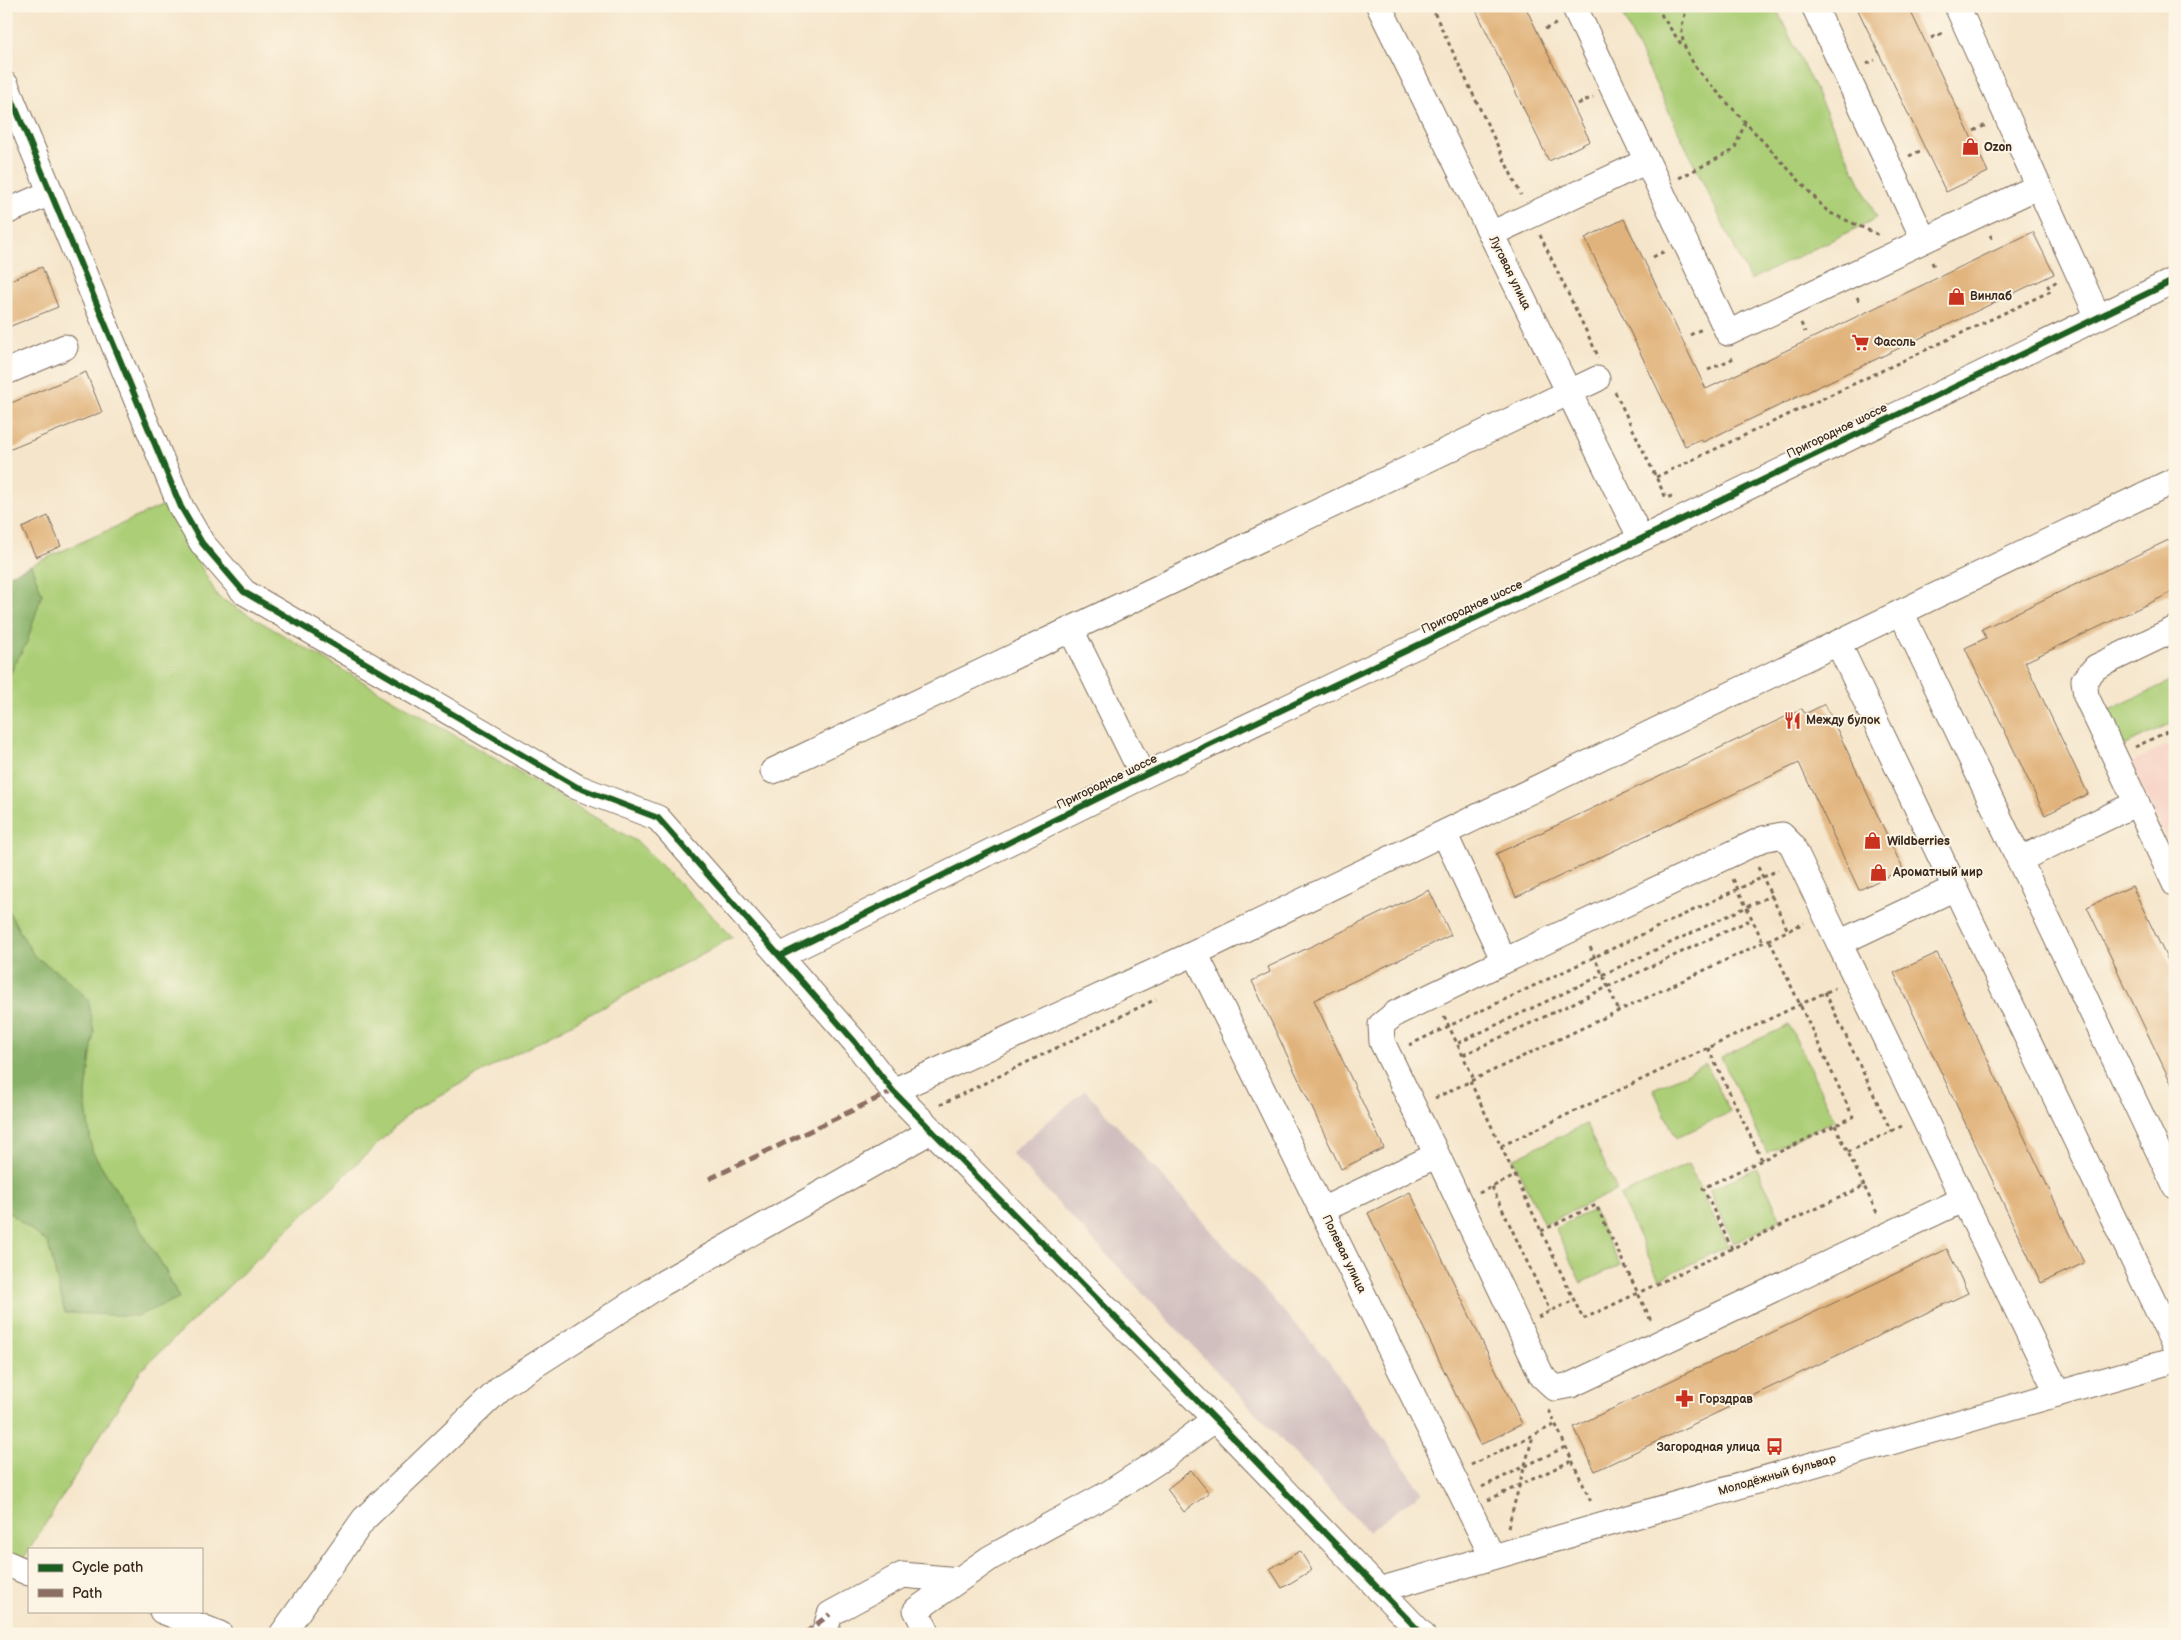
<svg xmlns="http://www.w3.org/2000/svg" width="2181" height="1640" viewBox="0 0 2181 1640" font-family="'Balsamiq Sans',sans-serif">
<rect width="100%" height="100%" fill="#fcf5e5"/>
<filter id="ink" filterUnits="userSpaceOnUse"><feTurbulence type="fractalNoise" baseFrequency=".02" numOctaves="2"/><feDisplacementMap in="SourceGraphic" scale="10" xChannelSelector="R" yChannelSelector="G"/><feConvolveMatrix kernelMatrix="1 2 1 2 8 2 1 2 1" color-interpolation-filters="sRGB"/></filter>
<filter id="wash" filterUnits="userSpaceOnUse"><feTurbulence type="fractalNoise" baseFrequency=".0096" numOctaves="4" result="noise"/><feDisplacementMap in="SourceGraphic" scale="20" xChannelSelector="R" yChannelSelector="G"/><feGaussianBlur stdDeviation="1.12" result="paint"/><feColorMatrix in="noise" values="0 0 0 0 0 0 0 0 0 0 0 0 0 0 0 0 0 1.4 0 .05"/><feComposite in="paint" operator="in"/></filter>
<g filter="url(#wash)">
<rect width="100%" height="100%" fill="#f5e5ca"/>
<!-- built -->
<path fill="#f6d2c5" d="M2175,741v117l-45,-95z"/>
<!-- industrial -->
<path fill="#d1bfbf" d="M1085,1090l244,272 93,130 -54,40 -357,-379z"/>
<!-- green -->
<path fill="#abce76" stroke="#737c4a" d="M1618,6h157l102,212 -127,62z
M166,504l52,93 421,246 94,94 -319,172 -273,261 -135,217v-377l42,33 17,70 114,-15 -16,-32 -71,-115 -7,-51 9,-69 -31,-55 -29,-20 -28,-49v-226l36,-87 -11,-29z
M2175,679v42l-51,25 -17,-35z
M1789,1025l46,95 -68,33 -46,-96z
M1706,1064l24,48 -54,26 -23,-49z
M1586,1124l31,66 -73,34 -31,-65z
M1688,1164l40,82 -69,33 -39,-83z
M1757,1168l24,52 -47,23 -25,-53z
M1593,1210l27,55 -39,18 -26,-55z"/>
<!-- forest -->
<path fill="#88b167" stroke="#626e42" d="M31,565l11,29 -15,48 -21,39v-104z
M6,907l28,49 29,20 25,23 6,32 -9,69 7,51 71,115 16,32 -42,18 -72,-3 -17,-70 -42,-33z"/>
<g id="blocks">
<!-- building -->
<path fill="#e1b37b" d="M1474,6h51l65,135 -41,20z
M1856,6h52l80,166 -42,20z
M1624,219l82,170 327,-157 21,42 -351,168 -2,-3 -16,7 -100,-208z
M42,267l16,40 -52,21v-46z
M86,372l16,40 -96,39v-46z
M48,516l13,30 -25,11 -14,-29z
M2175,537v54l-150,71 63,132 -43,21 -80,-167 21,-10 -4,-9z
M1825,704l78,165 -44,21 -60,-127 -283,134 -20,-43 306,-145 3,5z
M2132,886l43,89v116l-88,-184z
M1429,890l22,45 -137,65 70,148 -43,21 -89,-188 18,-9 -2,-5z
M1937,953l147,310 -43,20 -147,-310z
M1410,1192l112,232 -42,21 -112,-232z
M1947,1249l21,44 -373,178 -21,-44z
M1191,1470l18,23 -25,19 -17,-23z
M1300,1551l12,19 -30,18 -12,-19z"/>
</g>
</g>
<g filter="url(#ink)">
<use href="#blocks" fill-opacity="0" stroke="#7c6b5a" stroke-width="1"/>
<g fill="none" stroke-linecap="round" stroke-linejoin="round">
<defs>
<path id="minor" d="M1379,6l262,533
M1574,6l154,327 311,-147
M1814,6l110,234
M1957,6l141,311
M6,85l175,422 21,36 42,49 333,195 81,31 197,224 38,49 322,328 207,215
M6,212l44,-19
M1491,234l156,-73
M6,372l59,-25
M1901,612l274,574
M2175,629l-79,38 -12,13 2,16 89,188
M1071,630l72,146
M1838,643l337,704
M773,771l824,-392
M1444,833l60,128 259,-122 19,-4 10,10 47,98
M2019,860l118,-57
M1955,888l-116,55 219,451
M1195,953l297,603
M780,956l363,-180 498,-237 534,-259
M893,1091l302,-138 980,-473
M1437,1155l105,221 13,12 16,-3 393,-186
M1322,1210l115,-55 -55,-113 -1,-17 15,-12 108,-52
M6,1563l23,10
M1379,1590l796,-230
M162,1611l58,23
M282,1634l82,-115 140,-134 159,-102 268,-152
M824,1634l6,-20 72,-39 57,5
M928,1634l-12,-24 74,-52 119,-65 57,-37 49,-37"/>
</defs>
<!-- minor casing -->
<use href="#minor" stroke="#7c6b5a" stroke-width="27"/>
<!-- path -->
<path stroke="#7c6b5a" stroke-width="3" stroke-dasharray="4 4" stroke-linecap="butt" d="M1431,6l90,189
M1659,6l3,10 21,31
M1688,6c-12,30 -5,41 11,66l129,140 51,23
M1545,29l13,-6
M1931,38l14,-6
M1867,64l8,-4
M1578,104l15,-7
M1974,131l12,-6
M1909,156l11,-5
M1679,178l55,-28 11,-27
M1540,235l59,123
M1990,235l4,6
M1653,257l12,-6
M1932,262l3,7
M1857,297l4,7
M1801,323l4,9
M1690,335l12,-6
M1708,370l24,-11 -1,-3
M1615,392l51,106 6,-2
M1656,477l395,-186 -3,-5 10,-5
M2135,747l40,-19
M1758,867l30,64
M1733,879l30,63
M1590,947l29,64
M1825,992l66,139
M1444,1016l30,63
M1458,1043l314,-148
M1409,1045l369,-175
M1708,1048l54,112
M1463,1055l289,-136
M1470,1081l113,238 281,-133 14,29
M1435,1098l369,-175
M940,1105l216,-106
M1835,1125l29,61
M1501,1146l334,-158
M1848,1152l54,-26
M1492,1187l58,124
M1479,1193l36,-17
M1541,1231l55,-26 56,118
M1732,1249l-29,-61 150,-71 -84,-178
M1538,1317l36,-17
M1549,1410l43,94
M1471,1465l83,-40
M1482,1487l83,-40
M1488,1500l83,-39
M1508,1527l25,-91"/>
<!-- minor -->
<use href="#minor" stroke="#fff" stroke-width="25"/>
<!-- quiet -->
<path stroke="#8d6e63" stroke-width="5" stroke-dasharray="10 5" stroke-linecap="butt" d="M709,1179l184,-88
M804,1634l26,-20"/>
<defs>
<path id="cycleway" d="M6,85l175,422 21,36 42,49 333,195 81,31 197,224 38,49 322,328 207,215
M780,956l363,-180 498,-237 534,-259"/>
</defs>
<!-- cycleway casing -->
<use href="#cycleway" stroke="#fcf5e5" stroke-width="9"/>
<!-- cycleway -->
<use href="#cycleway" stroke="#1b5e20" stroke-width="6"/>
</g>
</g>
<!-- icons -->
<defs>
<symbol id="shop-bare" viewBox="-9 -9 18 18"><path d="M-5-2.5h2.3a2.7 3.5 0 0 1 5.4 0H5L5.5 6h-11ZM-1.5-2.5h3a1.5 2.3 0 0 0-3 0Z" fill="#c8321e" stroke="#fcf5e5" stroke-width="2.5" paint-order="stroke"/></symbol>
<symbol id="supermarket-bare" viewBox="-9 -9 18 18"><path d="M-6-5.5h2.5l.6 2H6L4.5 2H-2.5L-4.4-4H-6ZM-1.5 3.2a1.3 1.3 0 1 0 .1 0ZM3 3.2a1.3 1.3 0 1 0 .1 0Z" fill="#c8321e" stroke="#fcf5e5" stroke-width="2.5" paint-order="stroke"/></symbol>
<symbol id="restaurant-bare" viewBox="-9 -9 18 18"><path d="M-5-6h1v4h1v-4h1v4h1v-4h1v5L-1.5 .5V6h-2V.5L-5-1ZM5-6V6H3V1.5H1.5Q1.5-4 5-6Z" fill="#c8321e" stroke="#fcf5e5" stroke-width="2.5" paint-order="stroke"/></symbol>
<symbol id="pharmacy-bare" viewBox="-9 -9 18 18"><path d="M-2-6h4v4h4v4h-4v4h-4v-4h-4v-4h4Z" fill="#c8321e" stroke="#fcf5e5" stroke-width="2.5" paint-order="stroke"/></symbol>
<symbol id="bus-bare" viewBox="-9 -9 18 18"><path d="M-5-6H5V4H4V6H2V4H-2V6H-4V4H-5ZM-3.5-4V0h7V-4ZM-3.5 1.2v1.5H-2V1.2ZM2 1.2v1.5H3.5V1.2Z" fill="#c8321e" stroke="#fcf5e5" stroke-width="2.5" paint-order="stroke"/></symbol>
</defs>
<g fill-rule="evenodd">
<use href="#shop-bare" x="1958" y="134" width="25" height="25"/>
<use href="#shop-bare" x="1944" y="284" width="25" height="25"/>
<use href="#supermarket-bare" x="1848" y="330" width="25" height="25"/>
<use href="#restaurant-bare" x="1780" y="708" width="25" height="25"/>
<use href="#shop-bare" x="1860" y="828" width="25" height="25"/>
<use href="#shop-bare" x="1866" y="860" width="25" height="25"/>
<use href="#pharmacy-bare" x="1672" y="1386" width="25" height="25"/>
<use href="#bus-bare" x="1762" y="1434" width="25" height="25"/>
</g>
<g text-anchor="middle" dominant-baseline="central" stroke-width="4" stroke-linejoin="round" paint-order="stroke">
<!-- poi labels -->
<g font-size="12" font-weight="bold" fill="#3b2a1e" stroke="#fcf5e5" text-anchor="start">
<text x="1984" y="147">Ozon</text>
<text x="1970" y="296">Винлаб</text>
<text x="1874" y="342">Фасоль</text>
<text x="1806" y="720">Между булок</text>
<text x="1887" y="841">Wildberries</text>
<text x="1893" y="872">Ароматный мир</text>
<text x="1699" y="1399">Горздрав</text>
<text x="1760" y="1447" text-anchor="end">Загородная улица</text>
</g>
<!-- street labels -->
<g font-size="12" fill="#3b2a1e" stroke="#fcf5e5">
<text transform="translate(1510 273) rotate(64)">Луговая улица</text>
<text transform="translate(1837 431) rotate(-26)">Пригородное шоссе</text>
<text transform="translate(1472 607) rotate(-25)">Пригородное шоссе</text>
<text transform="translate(1107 782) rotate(-26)">Пригородное шоссе</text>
<text transform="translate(1344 1254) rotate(64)">Полевая улица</text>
<text transform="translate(1777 1475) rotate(-16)">Молодёжный бульвар</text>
</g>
</g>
<!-- margin -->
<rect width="2181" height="1640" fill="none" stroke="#fcf5e5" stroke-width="25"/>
<!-- legend -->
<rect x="28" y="1548" width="175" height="65" fill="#fcf5e5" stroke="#afa495"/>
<rect x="38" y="1564" width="25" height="8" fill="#1b5e20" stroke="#afa495"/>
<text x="72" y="1572" font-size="15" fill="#3b2a1e">Cycle path</text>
<rect x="38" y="1589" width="25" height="8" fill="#8d6e63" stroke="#afa495"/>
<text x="72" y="1598" font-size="15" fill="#3b2a1e">Path</text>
</svg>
